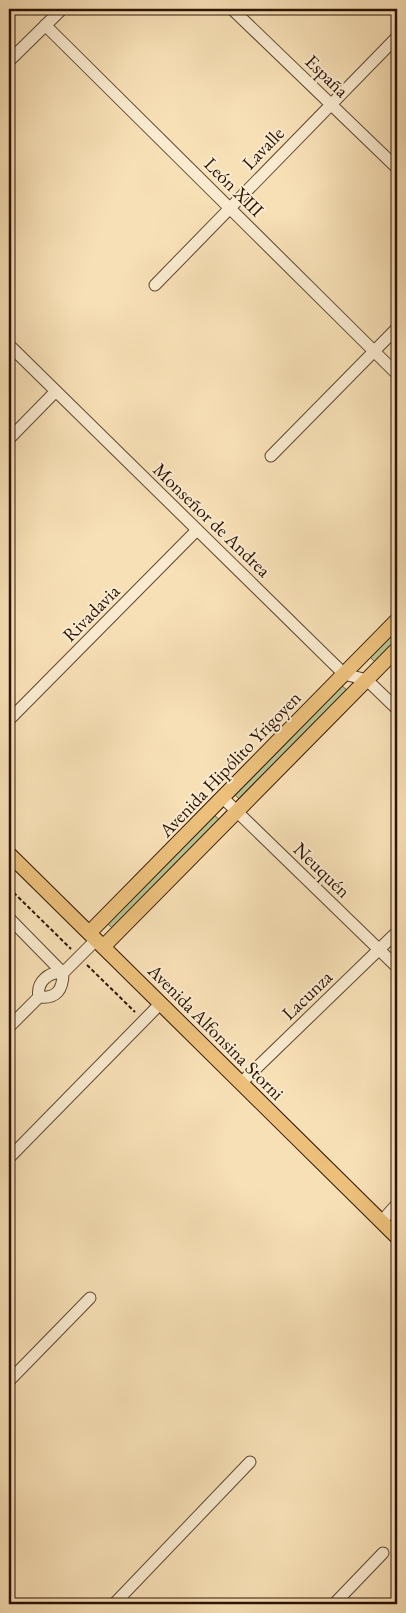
<svg xmlns="http://www.w3.org/2000/svg" width="406" height="1613" viewBox="0 0 406 1613" font-family="'EB Garamond',serif">
<rect width="100%" height="100%" fill="#f8e0b6"/>
<filter id="stains"><feTurbulence type="fractalNoise" baseFrequency=".004" numOctaves="4"/><feColorMatrix values="0 0 0 0 .2 0 0 0 0 .09 0 0 0 0 .02 0 0 0 .5 -.17"/></filter>
<radialGradient id="worn" r=".72"><stop offset=".6" stop-color="#630" stop-opacity="0"/><stop offset="1" stop-color="#630" stop-opacity=".3"/></radialGradient>
<!-- green -->
<path fill="#b8c392" stroke="#726b4b" d="M397,629v13l-21,21 -6,-6z
M341,685l7,6 -107,110 -6,-6z
M214,815l6,5 -106,110 -6,-6z"/>
<g fill="none" stroke-linecap="round" stroke-linejoin="round">
<defs>
<path id="minor" d="M232,9l165,159
M45,25l352,349
M9,61l53,-52
M155,285l242,-248
M9,345l335,329 23,6 30,29
M9,439l47,-48
M271,456l126,-128
M9,720l188,-190
M223,798l174,169
M9,918l54,55
M63,973c-14,-2 -27,9 -24,24 18,2 24,-8 24,-24l33,-33
M9,1027l30,-30
M241,1083l156,-151
M9,1158l152,-155
M381,1222l16,-18
M9,1381l81,-83
M114,1604l136,-142
M334,1604l49,-51"/>
<path id="major" d="M9,854l388,383
M89,933l308,-313
M103,947l294,-298"/>
</defs>
<!-- minor casing -->
<use href="#minor" stroke="#5e4630" stroke-width="13"/>
<!-- major casing -->
<use href="#major" stroke="#2b1304" stroke-width="16"/>
<!-- path -->
<path stroke="#2b1304" stroke-width="2" stroke-dasharray="4 2.5" stroke-linecap="butt" d="M9,888l62,61
M87,965l48,47"/>
<!-- minor -->
<use href="#minor" stroke="#faebd0" stroke-width="11"/>
<!-- major -->
<use href="#major" stroke="#ecc07b" stroke-width="14"/>
</g>
<g text-anchor="middle" dominant-baseline="central" stroke-width="4" stroke-linejoin="round" paint-order="stroke">
<!-- street labels -->
<g font-size="19" fill="#2b1304" stroke="#faebd0">
<text transform="translate(327 76) rotate(44)">España</text>
<text transform="translate(263 148) rotate(-46)">Lavalle</text>
<text transform="translate(234 187) rotate(45)">León XIII</text>
<text transform="translate(212 520) rotate(44)">Monseñor de Andrea</text>
<text transform="translate(91 613) rotate(-45)">Rivadavia</text>
<text transform="translate(230 764) rotate(-46)">Avenida Hipólito Yrigoyen</text>
<text transform="translate(322 870) rotate(44)">Neuquén</text>
<text transform="translate(307 995) rotate(-44)">Lacunza</text>
<text transform="translate(216 1032) rotate(45)">Avenida Alfonsina Storni</text>
</g>
</g>
<!-- margin -->
<rect width="406" height="1613" fill="none" stroke="#f8e0b6" stroke-width="30"/>
<rect x="10" y="10" width="386" height="1593" fill="none" stroke="#2b1304" stroke-width="2.5"/>
<rect x="15" y="15" width="376" height="1583" fill="none" stroke="#2b1304"/>
<rect width="100%" height="100%" filter="url(#stains)"/>
<rect width="100%" height="100%" fill="url(#worn)"/>
</svg>
